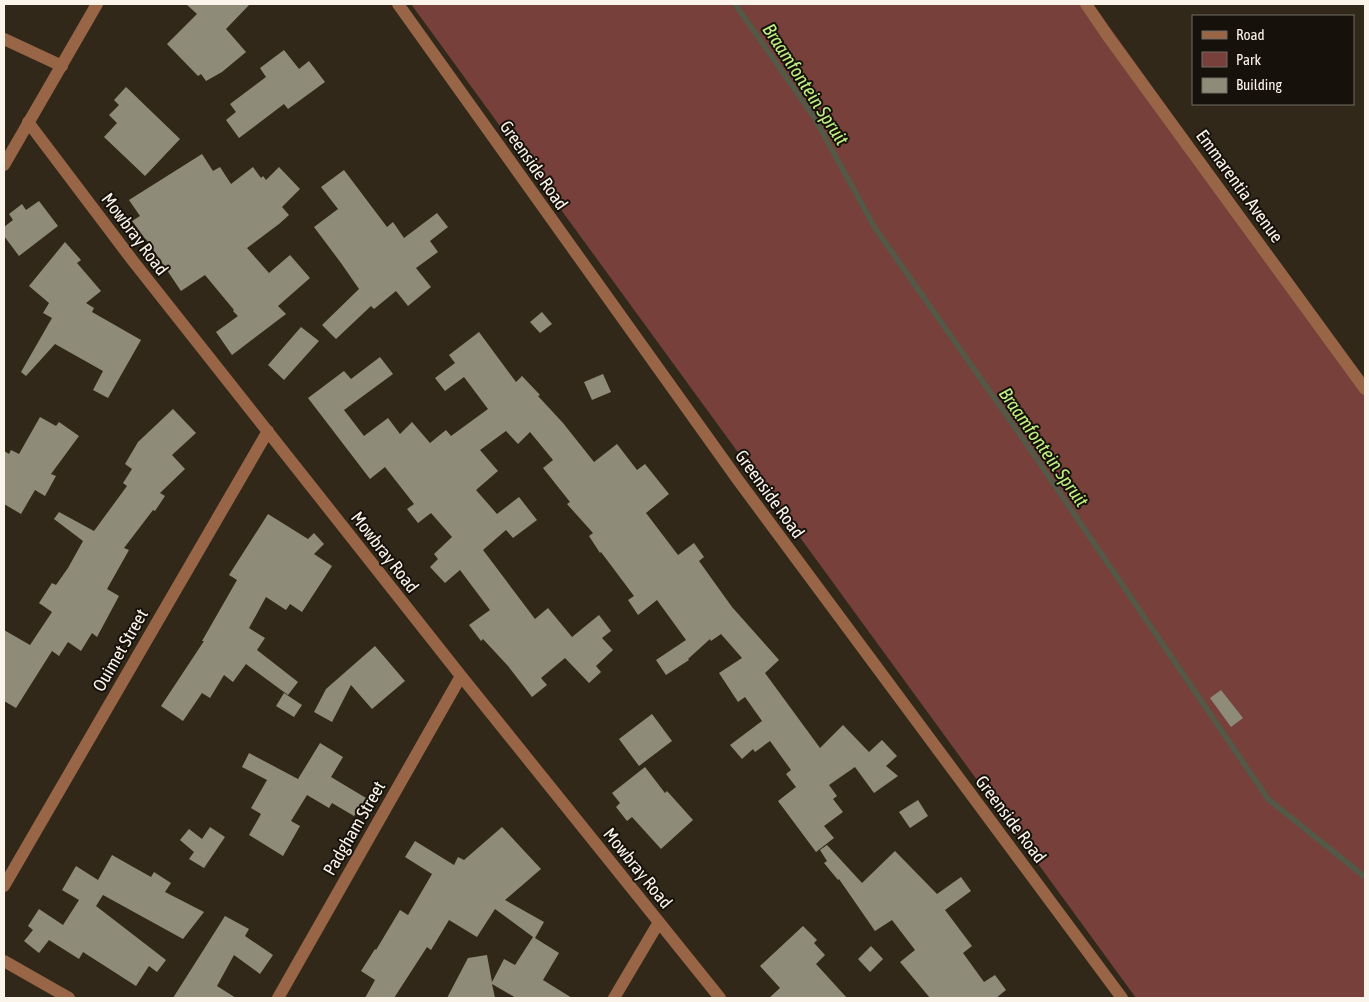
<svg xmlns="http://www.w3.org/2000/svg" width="1369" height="1002" viewBox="0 0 1369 1002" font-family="'Asap Condensed',sans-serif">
<rect width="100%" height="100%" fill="#32281a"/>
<!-- green -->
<path fill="#78403b" d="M411,4h682l272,380v614h-229z"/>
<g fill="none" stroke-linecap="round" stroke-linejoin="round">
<!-- stream -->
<path stroke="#545947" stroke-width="5.5" d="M735,4l79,113 61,111 153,218 240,353 97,78"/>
</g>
<!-- building -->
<path fill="#8e8c79" d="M186,4h64l-24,25 20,23 -24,20 -16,9 -5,-7 -3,2 -31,-32 30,-30z
M284,50l15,19 10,-8 16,21 -37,27 -4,-5 -45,34 -13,-18 10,-8 -6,-8 36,-27 -6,-9z
M126,87l54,52 -35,37 -41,-39 13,-14 -8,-8 10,-10 -5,-5z
M202,154l11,17 7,-4 11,17 22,-17 8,11 2,-2 3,4 13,-13 21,22 -18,18 7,8 -10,9 -32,24 22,25 21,-18 20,23 -32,28 8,8 -54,41 -16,-23 22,-16 -5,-5 1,-1 -29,-35 -24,16 -35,-52v1l-14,-19 8,-5 -11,-16z
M344,170l43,57 6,-5 11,16 33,-25 11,14 -18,14 8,11 -22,16 15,19 -23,19 -12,-15 -22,18 -3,-3 -35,33 -14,-14 37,-36 -18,-26 -27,-36 24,-18 -17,-22z
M39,201l19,25 -39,30 -15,-20v-9l9,-7 -4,-6 13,-10 4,6z
M65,242l16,18 -4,3 24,28 -15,12 8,5 -2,4 49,28 -33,58 -15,-8 10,-19 -48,-27 -29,32 -5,-4 31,-54 -9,-5 6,-10 -20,-17z
M542,312l10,12 -12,9 -10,-11z
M301,327l18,14 -35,39 -16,-15z
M479,332l37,50 6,-6 18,19 -2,1 25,27 31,39 23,-18 20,26 8,-6 24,30 -23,19 32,42 16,-12 10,14 -5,4 33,46 47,53 -14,13 55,75 23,-23 26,27 13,-12 15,16 -11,10 12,10 -24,17 -19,-26 -26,18 8,11 -4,3 10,13 -19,14 10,12 -18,14 -38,-51 18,-14 -10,-13 5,-4 -21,-29 -15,11 -2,-3 -11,10 -12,-14 32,-24 -17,-24 -7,5 -19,-29 23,-15 -21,-24 -10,7 -1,-2 -22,20 1,1 -23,15 -10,-15 30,-20 -29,-40 -19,15 -10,-15 6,-4 -33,-44 -1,1 -11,-17 4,-3 -26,-29 3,-2 -27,-34 10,-8 -23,-28 -12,12 -12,-13 -26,19 18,21 -22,19 21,24 22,-17 18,23 -24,18 -7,-8 -23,20 52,69 13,-11 24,29 27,-22 12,16 -9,7 11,12 -17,16 5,6 -12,11 -24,-25 -24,20 6,7 -15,12 -24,-31 -25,-27 -2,2 -12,-16 21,-15 -30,-40 -15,13 -15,-16 8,-8 -4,-5 18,-17 -21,-24 -13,10 -11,-14 7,-5 -29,-37 -15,12 -62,-81 36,-27 7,8 29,-22 13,17 -49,36 20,26 24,-18 12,16 12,-12 18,21 16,-13 5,6 37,-27 -24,-32 -19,14 -10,-13 20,-15 -6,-8z
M603,374l8,18 -19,8 -8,-18z
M173,409l23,24 -24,22 13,14 -25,24 5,3 -10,15 -2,-1 -29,38 5,2 -22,39 12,7 -22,41 -5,-4 -11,18 -13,-9 -9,14 -7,-5 -36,57 -12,-7v-71l26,15 22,-33 -13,-9 13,-20 4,2 12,-17 15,-27 -29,-22 5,-7 35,19 33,-45 -4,-3 9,-14 -7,-5 13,-22z
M40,417l16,9 3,-4 20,14 -28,38 5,2 -11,20 -10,-6 -14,24 -17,-10v-53l5,3 2,-4 8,4z
M268,514l40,25 6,-6 10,11 -10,10 18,12 -30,46 -12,-8 -4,6 -20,-13 -17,31 16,10 -8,12 41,32 -10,13 -42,-31 -13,18 -9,-7 -14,23 -8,-5 -19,28 -22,-15 43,-65h-2l35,-61 -8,-5z
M375,646l30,35 -33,28 -21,-24 -19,37 -18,-10 12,-23z
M1221,690l22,28 -12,9 -21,-29z
M284,693l18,12 -8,12 -18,-11z
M652,714l20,27 -33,25 -20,-27z
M320,743l23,14 -12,20 35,21 -12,18 -22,-13 -3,5 -22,-13 -16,26 9,5 -17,30 -34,-21 12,-21 -10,-6 16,-28 -25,-13 7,-14 49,26z
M645,767l20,26 2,-2 26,29 -32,29 -29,-32 -5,4 -11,-14 4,-4 -8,-10z
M918,800l10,16 -18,12 -11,-16z
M210,827l15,10 -21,31 -15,-9 5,-7 -14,-12 9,-11 13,10z
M502,827l39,42 -36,31 39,22 -9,16 24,15 -16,27 29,18h-56l-24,-14 3,14h-48l21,-40 19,-3 5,27 12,-23 11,6 18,-28 -38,-28 -18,28 -28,-17 -18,30 -4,-3 -33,51h-29l10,-18 -14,-9 14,-22 1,1 24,-40 8,5 24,-41 -27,-17 10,-16 39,24 4,-8 6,3z
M827,845l35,38 33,-32 42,43 24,-17 10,14 -26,19 27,36 -9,7 21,29 11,-7 11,15 -10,8h-66l-30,-36 15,-12 -23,-30 -17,11 -36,-52 -1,1 -14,-17 3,-2 -7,-11z
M112,855l39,22 3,-5 17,11 -6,9 39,20 -21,27 -80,-44 -7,11 70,54 -9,12 -8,-6 -13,20 -53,-34 -4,7 -30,-19 -10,13 -15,-12 9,-11 -5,-4 11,-17 24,16 16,-25 -17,-10 14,-24 22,14z
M225,916l24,13 -4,7 28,19 -13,19 -26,-19 -17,31 19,12h-63z
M803,926l14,14 -3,3 11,12 -9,9 31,34h-78l11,-10 -20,-22z
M871,946l12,13 -13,13 -12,-13z"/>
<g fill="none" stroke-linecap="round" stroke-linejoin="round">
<!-- minor -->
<path stroke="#986546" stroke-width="12" d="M398,4l340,476 384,518
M4,39l58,27
M28,122l105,139 328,415 259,322
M4,886l264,-455
M4,961l65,37
M278,998l183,-322
M614,998l45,-76"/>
<!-- tertiary -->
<path stroke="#986546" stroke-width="12" d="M1086,4l21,31 258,354
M4,165l93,-161"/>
</g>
<g text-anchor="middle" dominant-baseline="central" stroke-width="4" stroke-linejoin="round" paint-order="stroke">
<!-- street labels -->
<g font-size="18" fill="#faf4eb" stroke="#16120b">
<text transform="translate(534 165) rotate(55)">Greenside Road</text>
<text transform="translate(1240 186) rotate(54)">Emmarentia Avenue</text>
<text transform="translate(135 234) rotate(53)">Mowbray Road</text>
<text transform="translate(770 494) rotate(54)">Greenside Road</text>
<text transform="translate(385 552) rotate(52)">Mowbray Road</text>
<text transform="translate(120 650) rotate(-60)">Ouimet Street</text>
<text transform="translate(1011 819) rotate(53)">Greenside Road</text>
<text transform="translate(354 828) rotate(-60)">Padgham Street</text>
<text transform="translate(638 868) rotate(51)">Mowbray Road</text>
</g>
<!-- water labels -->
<g font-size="19" font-style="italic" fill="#c1f183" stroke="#16120b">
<text transform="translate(806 84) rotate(57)">Braamfontein Spruit</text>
<text transform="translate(1044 447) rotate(55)">Braamfontein Spruit</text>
</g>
</g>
<!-- border -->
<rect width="1369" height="1002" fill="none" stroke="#faf4eb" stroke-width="10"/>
<!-- legend -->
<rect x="1192" y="15" width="162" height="90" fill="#16120b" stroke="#716c65"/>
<rect x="1202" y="31" width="25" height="8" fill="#986546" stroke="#716c65"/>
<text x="1236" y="40" font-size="15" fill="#faf4eb">Road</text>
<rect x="1202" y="52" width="25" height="15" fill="#78403b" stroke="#716c65"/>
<text x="1236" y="65" font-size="15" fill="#faf4eb">Park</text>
<rect x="1202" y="78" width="25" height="15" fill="#8e8c79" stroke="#716c65"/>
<text x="1236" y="90" font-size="15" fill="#faf4eb">Building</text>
</svg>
